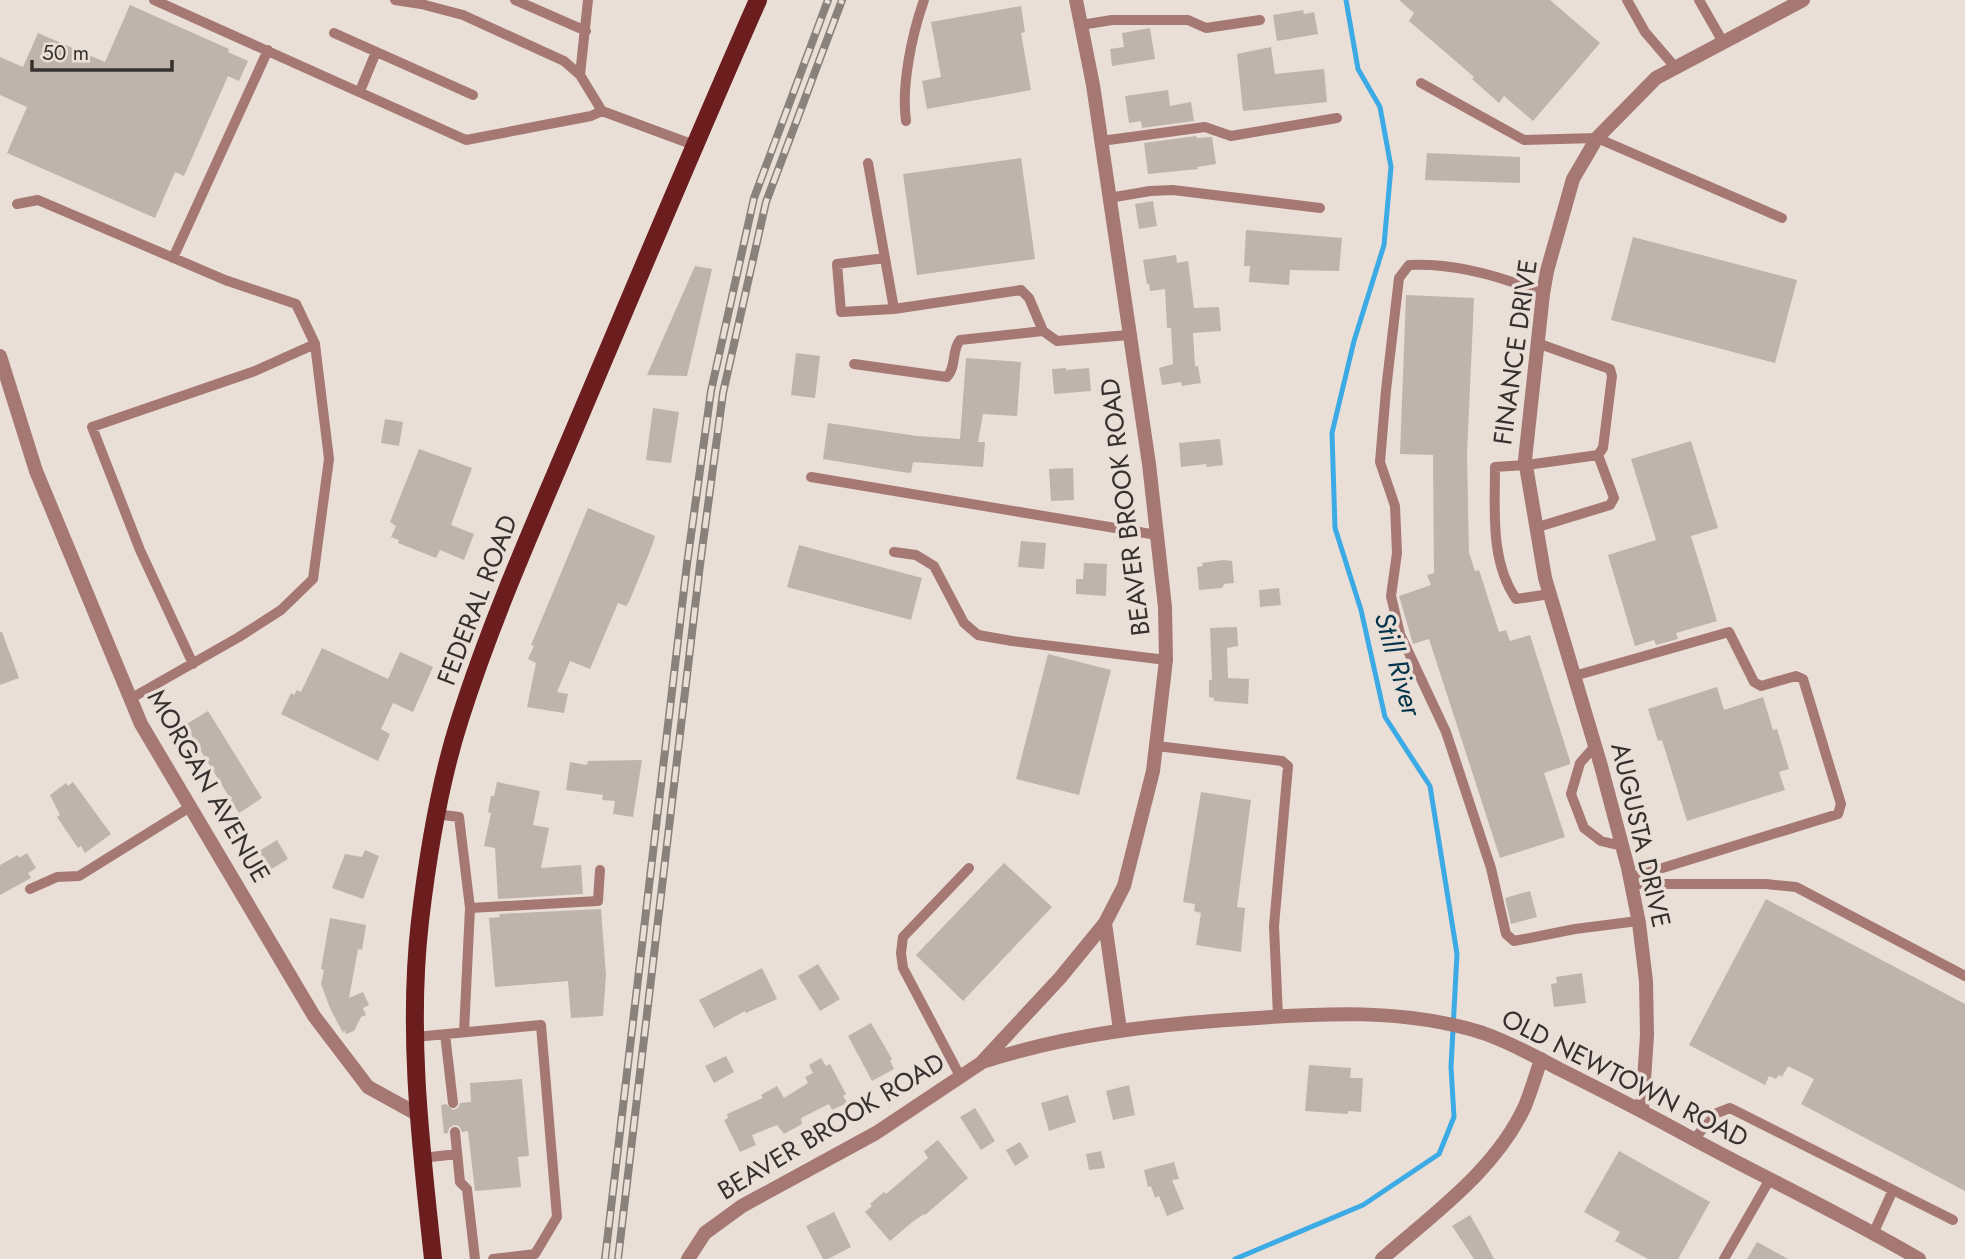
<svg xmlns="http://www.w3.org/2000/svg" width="1965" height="1259" viewBox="0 0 1965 1259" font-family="Jost,sans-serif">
<rect width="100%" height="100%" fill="#eadfd7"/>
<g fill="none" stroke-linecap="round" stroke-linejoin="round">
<!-- stream -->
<path stroke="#3caae4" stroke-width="5" d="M1235,1259l128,-54 76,-51 15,-37 -3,-50 6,-113 -27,-168 -45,-69 -24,-107 -26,-82 -3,-95 22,-92 30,-96 7,-78 -11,-60 -22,-38 -12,-69"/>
</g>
<!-- building -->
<path fill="#beb4ab" d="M1399,0h151l50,43 -67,78 -29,-25 -5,7 -27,-24 2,-2 -65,-56 5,-8z
M130,5l99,44 -1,3 20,9 -9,20 -11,-5 -44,100 -9,-4 -20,46 -148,-65 20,-46 -27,-12v-38l23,10 15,-34 67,29z
M1021,6l4,26 -4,1 10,57 -104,19 -5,-28 19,-4 -10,-55z
M1303,10l1,4 10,-2 4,22 -41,7 -4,-26z
M1150,28l5,31 -43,7 -2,-17 14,-2 -2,-14z
M1271,47l4,27 49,-5 3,33 -84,9 -6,-57z
M1168,90l2,16 21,-4 3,19 -52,7 -1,-7 -12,2 -4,-27z
M1196,136l1,2 15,-1 4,27 -19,3 1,2 -50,5 -4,-31z
M1427,153l93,4v26l-95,-3z
M1021,158l14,101 -118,16 -14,-101z
M1153,201l4,25 -18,3 -4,-25z
M1246,230l96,8 -3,33 -49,-1 -1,15 -40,-3 1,-16h-6z
M1633,237l164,43 -22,83 -164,-43z
M1176,255l1,8 11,-2 6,47 25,-1 2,24 -28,2 2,33h3l3,17 -19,3 -1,-4 -19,3 -3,-17 14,-4 -2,-36h-4l-2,-39 -15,2 -1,-7h-2l-4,-24z
M695,266l17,3 -25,107 -40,-1z
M1406,295l68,3 -7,156 2,99 6,18 4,-1 20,62 7,-2 4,11 20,-6 40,126v3l-26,9 21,64 -65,21 -71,-219 -16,5 -14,-48 32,-11 -4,-10 7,-2 -1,-118 -33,-1z
M796,353l24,3 -5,42 -24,-3z
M966,358l55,4 -4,54 -34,-2 -5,28h7l-2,25 -70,-5 -2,11 -9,-1 -79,-13 5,-36 89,13 43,3z
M1066,368v2l23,-2 2,23 -37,3 -2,-25z
M653,408l26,4 -8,51 -25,-3z
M385,419l18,3 -4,24 -18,-3z
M1220,439l3,26 -16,2 -1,-3 -25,3 -2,-24z
M1691,441l27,87 -27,8 26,85 -41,12 2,6 -22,6 -2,-5 -19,6 -27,-91 48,-15 -25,-81z
M419,449l53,19 -21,57 23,9 -10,26 -24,-10 -4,8 -38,-15 1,-3 -8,-3 5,-11 -6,-4z
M1073,468l1,32 -23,1 -2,-32z
M588,508l67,28 -3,10 -23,56 -3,4 -8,-3 -28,66 -20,-8 -13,31 11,2 -4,19 -37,-6 9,-44 -8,-4 6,-13 -3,-1z
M1021,541l25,2 -2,26 -26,-2z
M799,545l123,33 -11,42 -124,-33z
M1223,560l9,1 2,22 -10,1 -2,4 -23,2 -2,-23 6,-1 -1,-3z
M1084,563l23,1 -1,32 -30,-2v-15h7z
M1279,588l2,17 -21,2 -1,-17z
M1237,627l1,19 -11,2 1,30 21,1 -1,25 -34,-3v-3l-5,-1v-17h3l-2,-52z
M0,632h2l17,46 -19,7z
M322,648l66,31 12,-27 33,15 -20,45 -20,-9 -12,26 9,5 -12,27 -97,-47 10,-21 3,2 3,-5 4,2z
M1048,654l63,16 -32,125 -63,-16z
M1717,687l7,23 39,-13 10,33 4,-1 12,40 -10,3 6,18 -98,31 -25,-81 -4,1 -10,-32z
M208,711l54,87 -23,15 -54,-88z
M642,760l-9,57 -20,-3 2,-13 -13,-1 1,-5 -37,-5 4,-28 17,3 1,-4z
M73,782l38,52 -26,19 -4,-7 -3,2 -21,-31 3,-2 -10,-20 16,-12 2,3z
M497,782l43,9 -7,34 16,3 -8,40 40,-3 2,29 -85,5 -3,-51 -11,-2 7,-33 -3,-1 3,-16h3z
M1201,792l50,8 -14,107 8,1 -4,44 -45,-7 5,-32 -7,-2 1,-7 -12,-2z
M277,840l11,19 -18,11 -11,-19z
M365,850l14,6 -16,43 -31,-11 13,-34 17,3z
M27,853l9,15 -8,5 3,5 -31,17v-30l18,-10 1,3z
M1004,863l48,44 -89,94 -47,-46z
M1530,891l7,26 -26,7 -6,-26z
M1766,899l199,105v187l-164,-87 13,-25 -26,-13 -6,11 -3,-2 -3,4 -7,-3 -4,9 -76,-40z
M601,909l5,66 -3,41 -32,2 -3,-37 -73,6 -6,-69 11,-1 -1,-3z
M330,918l36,7 -4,25 -4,-1 -9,49 14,-6 6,13 -6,3 3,7 -5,2 -7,14 -8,3 -2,-4 -1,3 -13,-25 -9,-24 3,-14 -3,-1z
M818,964l22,35 -20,12 -22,-35z
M762,968l15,31 -31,14 -1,-2 -31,17 -15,-28z
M1582,973l4,30 -32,4 -3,-23 6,-1 -1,-6z
M871,1023l21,36 -2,2 4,8 -22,12 -24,-45z
M726,1056l8,16 -20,11 -9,-17z
M821,1058l5,8 4,-2 16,30 -3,2 4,7 -15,7 -3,-6 -28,14 1,6 -18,10 -7,-9 -25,10 4,10 -16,7 -16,-32 4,-2 -1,-4 36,-16 -2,-3 16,-9 7,12 24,-15 -3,-6 8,-4 -4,-8z
M1309,1065l42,3 -1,10h13l-2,34 -13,-1v3l-43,-3z
M522,1079l7,77 -11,1 3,30 -46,4 -7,-60 -6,1 -3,-6 -5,-1 -5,3 -1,5 -4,1 -3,-29 5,-1 7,6 5,-2 2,-5 11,-1 -1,-19z
M1129,1085l6,30 -22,5 -7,-29z
M1068,1095l8,27 -27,9 -8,-28z
M975,1108l20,33 -14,9 -21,-33z
M938,1140l30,38 -43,37 -1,-1 -13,9 -21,18 -25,-29 7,-6 -2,-2 14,-12 2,2 42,-36 -4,-7z
M1020,1142l9,15 -14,9 -9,-16z
M1101,1151l4,17 -16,2 -3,-16z
M1619,1151l91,51 -32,57h-30l-33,-18 5,-9 -36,-20z
M1174,1162l5,17 -7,1 12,29 -17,7 -8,-20 -4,2 -4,-12 -3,1 -4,-17z
M834,1212l17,35 -23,12h-5l-17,-33z
M1470,1215l11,19 13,25h-20l-22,-33z
M1757,1242l31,17h-41z"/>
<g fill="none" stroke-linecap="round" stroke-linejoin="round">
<!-- service -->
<path stroke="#a67874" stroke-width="10" d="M154,0l312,140 125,-24 11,-5 92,34
M395,0l26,4 42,11 101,46 16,14 22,36
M515,0l71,31
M1627,0l18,32 30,35
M1699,0l24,42
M1081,25l31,-5h76l18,8 54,-8
M334,33l139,62
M580,75l8,-75
M1421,83l103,57 73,-2 185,80
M360,91l16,-39
M906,121c-5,-35 6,-87 18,-121
M1101,141l104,-14 26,9 106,-18
M868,163l26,146 127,-19 8,8 14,33 14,10 72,-6
M1109,198l41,-7 23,-1 147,18
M17,204l21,-4 187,80 71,24 19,40 14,115 -16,120 -32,31 -42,27 -109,62
M173,258l95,-208
M885,258l-48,6 4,48 53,-3
M1543,294c-42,-18 -88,-31 -134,-29l-10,13 -13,112 -6,72 15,44 2,47 -6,43 9,38 46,98 45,136 15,66 8,7 61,-12 63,-8
M1537,343l73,26 2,7 -9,72 -5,7 -71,10 -32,2c0,44 -5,94 21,132l34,-5
M854,364l93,13c10,-11 4,-26 13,-37l83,-9
M811,477l346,58
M1538,527l72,-22 4,-7 -16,-43
M894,552l22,3 18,11 30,57 14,12 34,6 154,19
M193,664l-53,-114 -48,-123 163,-56 60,-27
M1574,676l155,-44 25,50 7,4 35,-10 7,3 38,125 -3,10 -208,64
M1157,746l125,15 6,5 -14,160 4,90
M1595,746l-15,17 -9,31 13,34 17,13 21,5
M436,814l23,3 11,91
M1631,884h135l30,3 169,89
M30,889l27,-12 22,-1 111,-69
M464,1032l6,-124 128,-7 2,-31
M445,1034l8,69
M415,1037l126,-12 16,192 -22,37 -42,5
M960,1076l-57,-108 -2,-15 2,-16 66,-69
M455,1132l5,50 7,7 8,70
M1694,1139l23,-26 13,-5 163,82 -20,44
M422,1158l35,-4
M1893,1190l60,30
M1724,1259l46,-80"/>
<!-- minor -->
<path stroke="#a67874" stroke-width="14" d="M0,356l36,115 105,253 173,292 54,71 49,27
M1105,923l15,107
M982,1062c87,-28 169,-37 260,-43 79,-6 163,-11 241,14 26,9 52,23 76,36 46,23 91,46 136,71 74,40 151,76 224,119
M1642,1110l5,-75 -1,-54 -7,-58 -11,-55 -27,-102 -56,-188 -20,-118 18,-166 4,-23 26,-92 24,-41 59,-60 147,-78
M688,1259l17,-26 37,-27 134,-73 105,-70 79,-85 45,-55 19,-37 29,-115 13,-111 -1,-53 -16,-143 -56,-379 -17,-85
M1382,1259c51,-45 114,-89 143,-153 6,-15 11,-31 16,-47"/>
<!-- primary -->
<path stroke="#6b1e1d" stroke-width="18" d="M433,1259c-12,-112 -26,-225 -13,-338 8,-68 19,-137 40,-202 33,-104 78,-203 120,-303 59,-139 117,-278 178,-416"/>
<defs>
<path id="rail" d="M605,1259l82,-695 24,-173 43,-193 74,-198
M618,1259l82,-694 23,-172 43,-191 76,-202"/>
</defs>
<!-- rail casing -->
<use href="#rail" stroke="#89817b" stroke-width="8"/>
<!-- rail -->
<use href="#rail" stroke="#eadfd7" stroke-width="5" stroke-dasharray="16" stroke-linecap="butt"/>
</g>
<g text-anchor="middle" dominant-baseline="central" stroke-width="7" stroke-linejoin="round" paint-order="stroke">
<!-- street labels -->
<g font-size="26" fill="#36312e" stroke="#eadfd7">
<text transform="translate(1515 352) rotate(-82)">FINANCE DRIVE</text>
<text transform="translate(1125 507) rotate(-97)">BEAVER BROOK ROAD</text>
<text transform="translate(477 600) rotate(-69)">FEDERAL ROAD</text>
<text transform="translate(209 786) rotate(60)">MORGAN AVENUE</text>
<text transform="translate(1641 835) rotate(77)">AUGUSTA DRIVE</text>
<text transform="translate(1625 1078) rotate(27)">OLD NEWTOWN ROAD</text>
<text transform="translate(831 1126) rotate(-31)">BEAVER BROOK ROAD</text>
</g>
<!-- water labels -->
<g font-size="28" font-style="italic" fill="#02334a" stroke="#eadfd7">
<text transform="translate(1398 664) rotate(74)">Still River</text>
</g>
</g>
<!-- scale -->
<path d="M32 60v10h140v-10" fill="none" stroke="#36312e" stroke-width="3.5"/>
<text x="42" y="60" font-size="21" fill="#36312e" stroke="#eadfd7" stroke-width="5" paint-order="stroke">50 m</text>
</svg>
